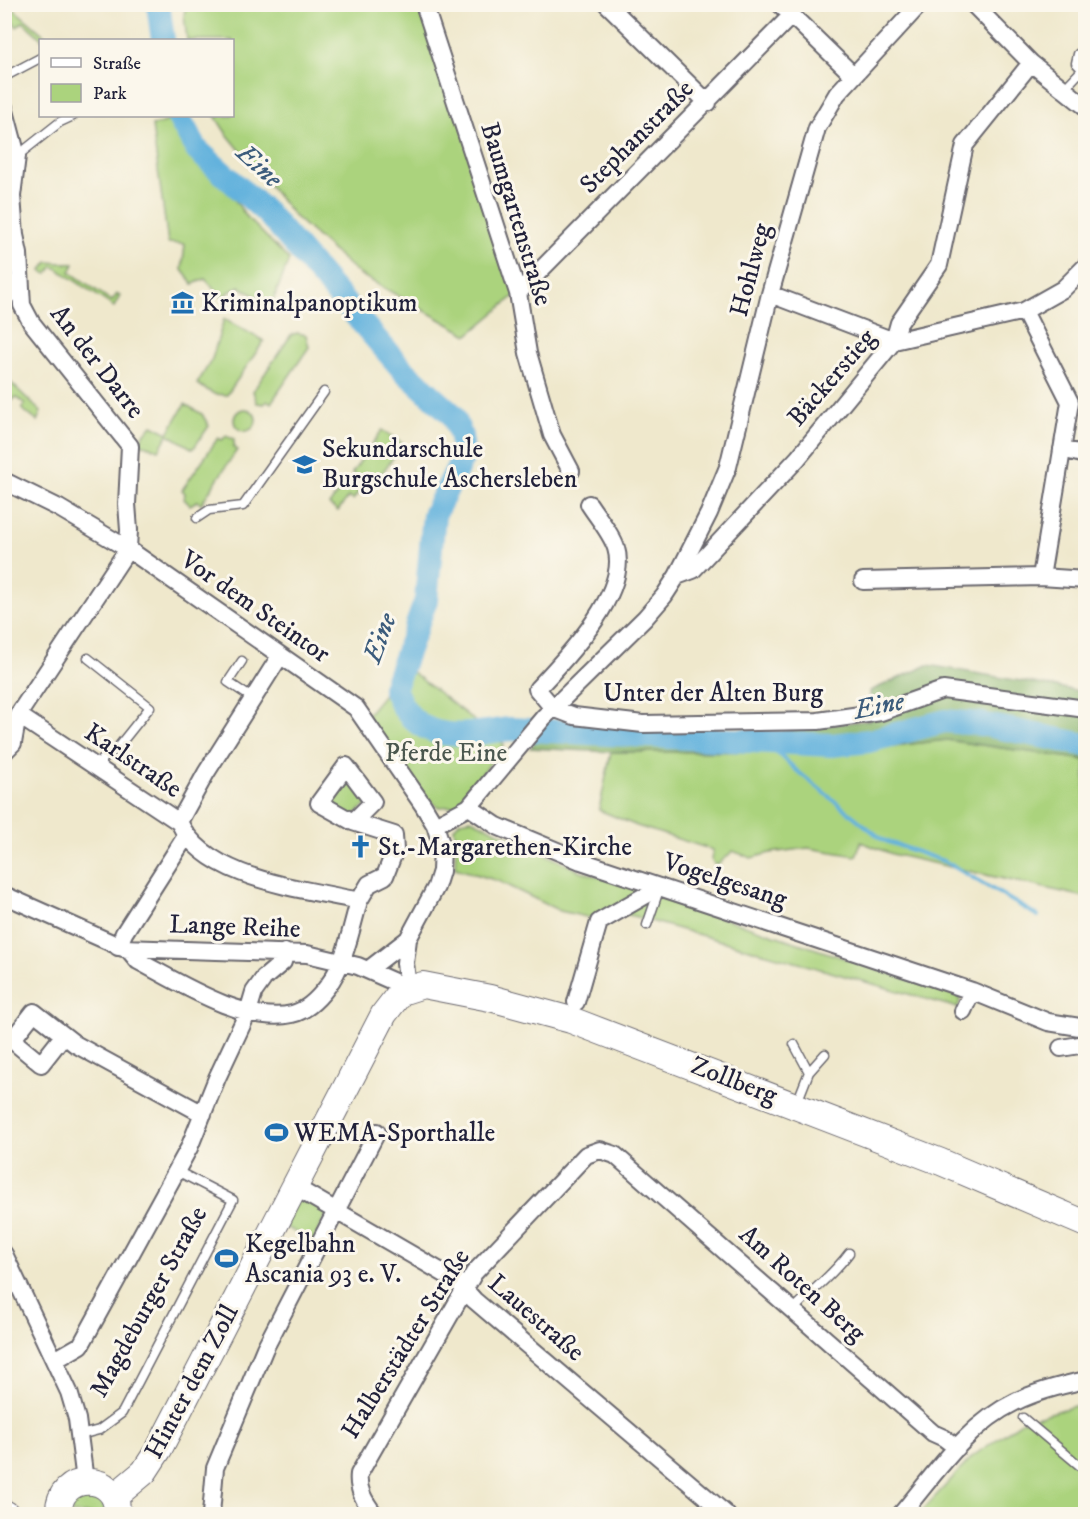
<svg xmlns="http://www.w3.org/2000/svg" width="1090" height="1519" viewBox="0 0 1090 1519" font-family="'IM FELL DW Pica',serif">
<rect width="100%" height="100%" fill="#fbf7ec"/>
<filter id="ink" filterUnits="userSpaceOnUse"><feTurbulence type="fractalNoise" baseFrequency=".0167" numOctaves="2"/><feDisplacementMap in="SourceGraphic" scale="12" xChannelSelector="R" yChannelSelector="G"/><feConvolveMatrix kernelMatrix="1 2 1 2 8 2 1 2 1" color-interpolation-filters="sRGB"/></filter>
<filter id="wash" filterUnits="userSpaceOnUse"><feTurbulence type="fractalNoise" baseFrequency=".008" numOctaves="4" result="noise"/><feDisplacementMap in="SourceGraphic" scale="24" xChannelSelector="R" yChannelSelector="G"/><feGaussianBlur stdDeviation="1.35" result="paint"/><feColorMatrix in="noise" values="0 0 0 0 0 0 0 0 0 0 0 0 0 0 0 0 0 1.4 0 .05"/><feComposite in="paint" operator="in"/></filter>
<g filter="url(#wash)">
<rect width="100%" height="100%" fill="#efe8cc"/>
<!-- green -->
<path fill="#abd37d" stroke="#667a5c" stroke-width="1.5" d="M186,4l238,1 94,288 -50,42 -109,-61 -65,-58 -68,-83 -11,-17h17v-76h-45l-3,-25z
M10,6l40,34h-7l-20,-18 -6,5 -12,-16z
M178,118l68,98 43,44 -18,46 -32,-20 -17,11 -17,-18 -12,5 -11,-14 3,-26 -17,-1 -16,-117z
M48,262l26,2 -4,8 42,29 5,-7 3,2 -6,11 -61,-41 -6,8 -6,-3z
M224,319l40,22 -37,54 -13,-1 -17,-10 15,-25z
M297,333l9,2 3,12 -38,56 -3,-2 -4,3 -7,-1 -4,-12 38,-56z
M5,377l36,35 -4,9 -15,-12 3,-5 -9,-7 -4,4 -7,-8z
M185,404l17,10 7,12 -16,23 -25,-15 -9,16 -18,-6v-6l11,-13 16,8z
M234 420a11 11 0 1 1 22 0a11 11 0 1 1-22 0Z
M382,430l21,14 -31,43 -20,-14z
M226,436l8,3v9l3,2 -36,54 -4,-3 -7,4 -6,-6 1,-6 -3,-3 36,-52 4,2z
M346,481l13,10 -6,9 -5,-3 -10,14 -9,-6z
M406,667l98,77 -45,62 -20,1 -12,-8 -61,-83z
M947,740l138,20v137l-193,-43 -31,-12 -5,14 -48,-8 -38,5 -19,5 -18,-7 -17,15 -4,-5 1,-11 -76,-24 -38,-16 12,-58 234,-1z
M347,774l22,28 -18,16 -25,-16z
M471,819l107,51 383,127 -3,11 -346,-98 -17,9 -35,-8 -62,-30 -43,-13 1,-29 -2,-11 6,-7z
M298,1194l31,16 -16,31 -30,-15z
M1085,1403v111h-166l54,-58 50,-35z
M84,1493c14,2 20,7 21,21h-34l3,-14z"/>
<!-- forest -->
<path fill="#88b56c" stroke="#556c54" stroke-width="1.5" d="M928,665l157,27v68l-138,-20 -102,11 -234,1 -81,-4 21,-25 95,8h135l90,-11 -1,-29z"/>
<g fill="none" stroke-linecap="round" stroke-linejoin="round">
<!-- stream -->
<path stroke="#63b2dd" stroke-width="4" d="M766,741l30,29 87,70 63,22 92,54"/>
<!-- river -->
<path stroke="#63b2dd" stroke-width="24" d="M158,4l5,36
M178,116l19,34 70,63 136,157 50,45 8,21 2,21 -29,58 -8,85 -32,88c21,58 65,48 115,41l323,16 37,-4 76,-20 36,3 105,21"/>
</g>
</g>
<g filter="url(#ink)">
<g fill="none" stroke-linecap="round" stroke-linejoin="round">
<defs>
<path id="service" d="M1086,49l-8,5 -2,9 10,10
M4,77l36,-19
M1064,89l17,-18
M17,156l43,-34 13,-6
M197,518l12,-8 34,-4 81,-114
M88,658l62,49 -32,40 -15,12 -7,9
M242,661l-14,21 24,16
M647,925l12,-35
M794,1044l15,28 -13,33
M809,1072l16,-18
M793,1310c19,-20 40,-35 56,-57
M1023,1418l63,53
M80,1435l19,-5 23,-17 111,-213 -56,-29"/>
<path id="minor" d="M424,4l94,289 10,60 24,82 19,36
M607,4l101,99
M780,4l73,71
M973,4l58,59 55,44
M4,107l13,49 -5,40 3,39 4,19 3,51 9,17 99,124 -3,58 2,26 -1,19 -110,166 -5,28 -9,9
M518,293l273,-277
M770,294l124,47
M4,300l15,-20
M1024,311l46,91 -29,175
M894,341l5,-18 40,-58 26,-120 66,-82
M1062,449l24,6
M4,481l55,27 69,41 228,159 67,97 12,20 7,22 -1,24 -5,16 -28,52 -40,31
M589,504c9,14 22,29 27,44 14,45 -51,111 -79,141l16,19 21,8 69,8 175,-3 63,-9 62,-22 143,19
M677,576l32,-63 19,-46 42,-173 47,-166 20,-34 83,-90
M863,581l178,-4 45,3
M18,715l161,107c27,58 123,66 180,79 -8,28 -14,63 -32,86 -9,12 -21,24 -35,27 -47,11 -114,-32 -154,-53l-10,-12
M469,807l28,19 84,35 391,130 76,31 38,6
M179,822l27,-49 74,-117
M353,822l20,-20 -27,-36 -27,37 34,19 41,13 1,15 -10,26 -16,8 -10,17
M435,825l34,-18 75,-90 101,-99 19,-22 13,-20 16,-6 105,-112 96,-117 130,-30 39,-22 23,-23
M4,895l119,53 184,6 51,12 50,22 -3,-25 3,-24
M118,947l6,-14 62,-97
M576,1002l23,-80 61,-35
M963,1011l9,-20
M63,1036l-22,28 -29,-24 22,-28 41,32 128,70
M1061,1048l25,-4
M295,1187l162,94 17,19 252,214
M4,1254l65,138 8,27 8,62
M55,1360l26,-15 108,-197 28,-70 31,-66 6,-20 10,-14 19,-16 2,-10
M211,1514l4,-46 50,-120 112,-216
M374,1514c-9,-12 -17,-24 -15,-40l115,-201 112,-118 14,-5 15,5 318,278 11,5 13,10
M901,1514c34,-40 66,-89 114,-112 22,-11 47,-17 71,-22"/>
<path id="primary" d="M114,1497l30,-25 15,-23 225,-435 17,-22 22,-7 67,13 81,22 370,142 145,62
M4,1514h2
M59,1514c-3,-43 61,-43 58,0"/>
</defs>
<!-- service casing -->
<use href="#service" stroke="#6a676e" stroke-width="11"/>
<!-- minor casing -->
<use href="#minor" stroke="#6a676e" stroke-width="20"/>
<!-- primary casing -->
<use href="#primary" stroke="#6a676e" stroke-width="28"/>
<!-- service -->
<use href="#service" stroke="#fff" stroke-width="8"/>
<!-- minor -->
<use href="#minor" stroke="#fff" stroke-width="16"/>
<!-- primary -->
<use href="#primary" stroke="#fff" stroke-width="26"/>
</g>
</g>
<!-- icons -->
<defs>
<symbol id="museum-bare" viewBox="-9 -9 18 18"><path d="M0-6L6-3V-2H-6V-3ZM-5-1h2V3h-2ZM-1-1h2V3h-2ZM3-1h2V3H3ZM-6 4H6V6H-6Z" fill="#1f6fb2" stroke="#fbf7ec" stroke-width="2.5" paint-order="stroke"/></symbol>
<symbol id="school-bare" viewBox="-9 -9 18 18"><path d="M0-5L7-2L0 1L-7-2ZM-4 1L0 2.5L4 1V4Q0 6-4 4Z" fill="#1f6fb2" stroke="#fbf7ec" stroke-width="2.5" paint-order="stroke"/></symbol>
<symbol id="church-bare" viewBox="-9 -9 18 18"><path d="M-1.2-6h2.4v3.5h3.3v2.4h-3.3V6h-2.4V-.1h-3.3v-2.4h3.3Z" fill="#1f6fb2" stroke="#fbf7ec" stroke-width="2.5" paint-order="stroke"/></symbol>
<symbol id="stadium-bare" viewBox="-9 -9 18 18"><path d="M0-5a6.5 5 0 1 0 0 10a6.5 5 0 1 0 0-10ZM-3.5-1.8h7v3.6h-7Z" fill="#1f6fb2" stroke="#fbf7ec" stroke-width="2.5" paint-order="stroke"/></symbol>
</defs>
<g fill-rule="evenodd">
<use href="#museum-bare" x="166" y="286" width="33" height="33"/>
<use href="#school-bare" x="288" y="448" width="33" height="33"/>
<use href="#church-bare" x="344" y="830" width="33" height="33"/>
<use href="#stadium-bare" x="260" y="1116" width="33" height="33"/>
<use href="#stadium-bare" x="210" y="1242" width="33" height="33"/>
</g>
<g text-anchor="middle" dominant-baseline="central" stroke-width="6" stroke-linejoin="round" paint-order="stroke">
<!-- street labels -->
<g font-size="26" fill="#22223b" stroke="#fbf7ec">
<text transform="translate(637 137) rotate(-45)">Stephanstraße</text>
<text transform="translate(516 214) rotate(73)">Baumgartenstraße</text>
<text transform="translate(751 270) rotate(-75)">Hohlweg</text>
<text transform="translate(97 362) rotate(52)">An der Darre</text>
<text transform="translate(832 378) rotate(-49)">Bäckerstieg</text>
<text transform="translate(255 607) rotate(35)">Vor dem Steintor</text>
<text x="713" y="693">Unter der Alten Burg</text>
<text transform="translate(133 761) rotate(34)">Karlstraße</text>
<text transform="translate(725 881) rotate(18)">Vogelgesang</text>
<text transform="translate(235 927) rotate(2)">Lange Reihe</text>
<text transform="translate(734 1081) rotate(21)">Zollberg</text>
<text transform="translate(802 1284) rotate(42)">Am Roten Berg</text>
<text transform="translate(149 1302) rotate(-61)">Magdeburger Straße</text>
<text transform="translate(536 1318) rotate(41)">Lauestraße</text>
<text transform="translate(406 1344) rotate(-58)">Halberstädter Straße</text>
<text transform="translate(192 1382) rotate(-62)">Hinter dem Zoll</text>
</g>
<!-- poi labels -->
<g font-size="26" fill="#22223b" stroke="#fbf7ec" text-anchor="start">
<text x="201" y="303">Kriminalpanoptikum</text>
<text x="322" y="449">Sekundarschule<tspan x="322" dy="30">Burgschule Aschersleben</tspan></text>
<text x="378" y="847">St.-Margarethen-Kirche</text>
<text x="294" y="1133">WEMA-Sporthalle</text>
<text x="245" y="1244">Kegelbahn<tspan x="245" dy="30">Ascania 93 e. V.</tspan></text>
</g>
<!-- park labels -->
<g font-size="26" fill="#4b574f" stroke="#fbf7ec">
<text x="446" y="753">Pferde Eine</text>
</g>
<!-- water labels -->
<g font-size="27" font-style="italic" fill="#3c5c7c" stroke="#fbf7ec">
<text transform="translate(259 166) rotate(42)">Eine</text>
<text transform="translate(380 638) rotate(-70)">Eine</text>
<text transform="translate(879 706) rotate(-12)">Eine</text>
</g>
</g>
<!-- margin -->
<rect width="1090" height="1519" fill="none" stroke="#fbf7ec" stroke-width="24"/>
<!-- legend -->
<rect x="39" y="39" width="195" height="78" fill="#fbf7ec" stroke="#a4a2a5" stroke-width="1.5"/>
<rect x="51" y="58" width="30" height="9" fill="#ffffff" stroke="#a4a2a5" stroke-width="1.5"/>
<text x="93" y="69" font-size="18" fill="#22223b">Straße</text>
<rect x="51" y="84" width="30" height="18" fill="#abd37d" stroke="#a4a2a5" stroke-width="1.5"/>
<text x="93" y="99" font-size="18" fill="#22223b">Park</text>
</svg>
